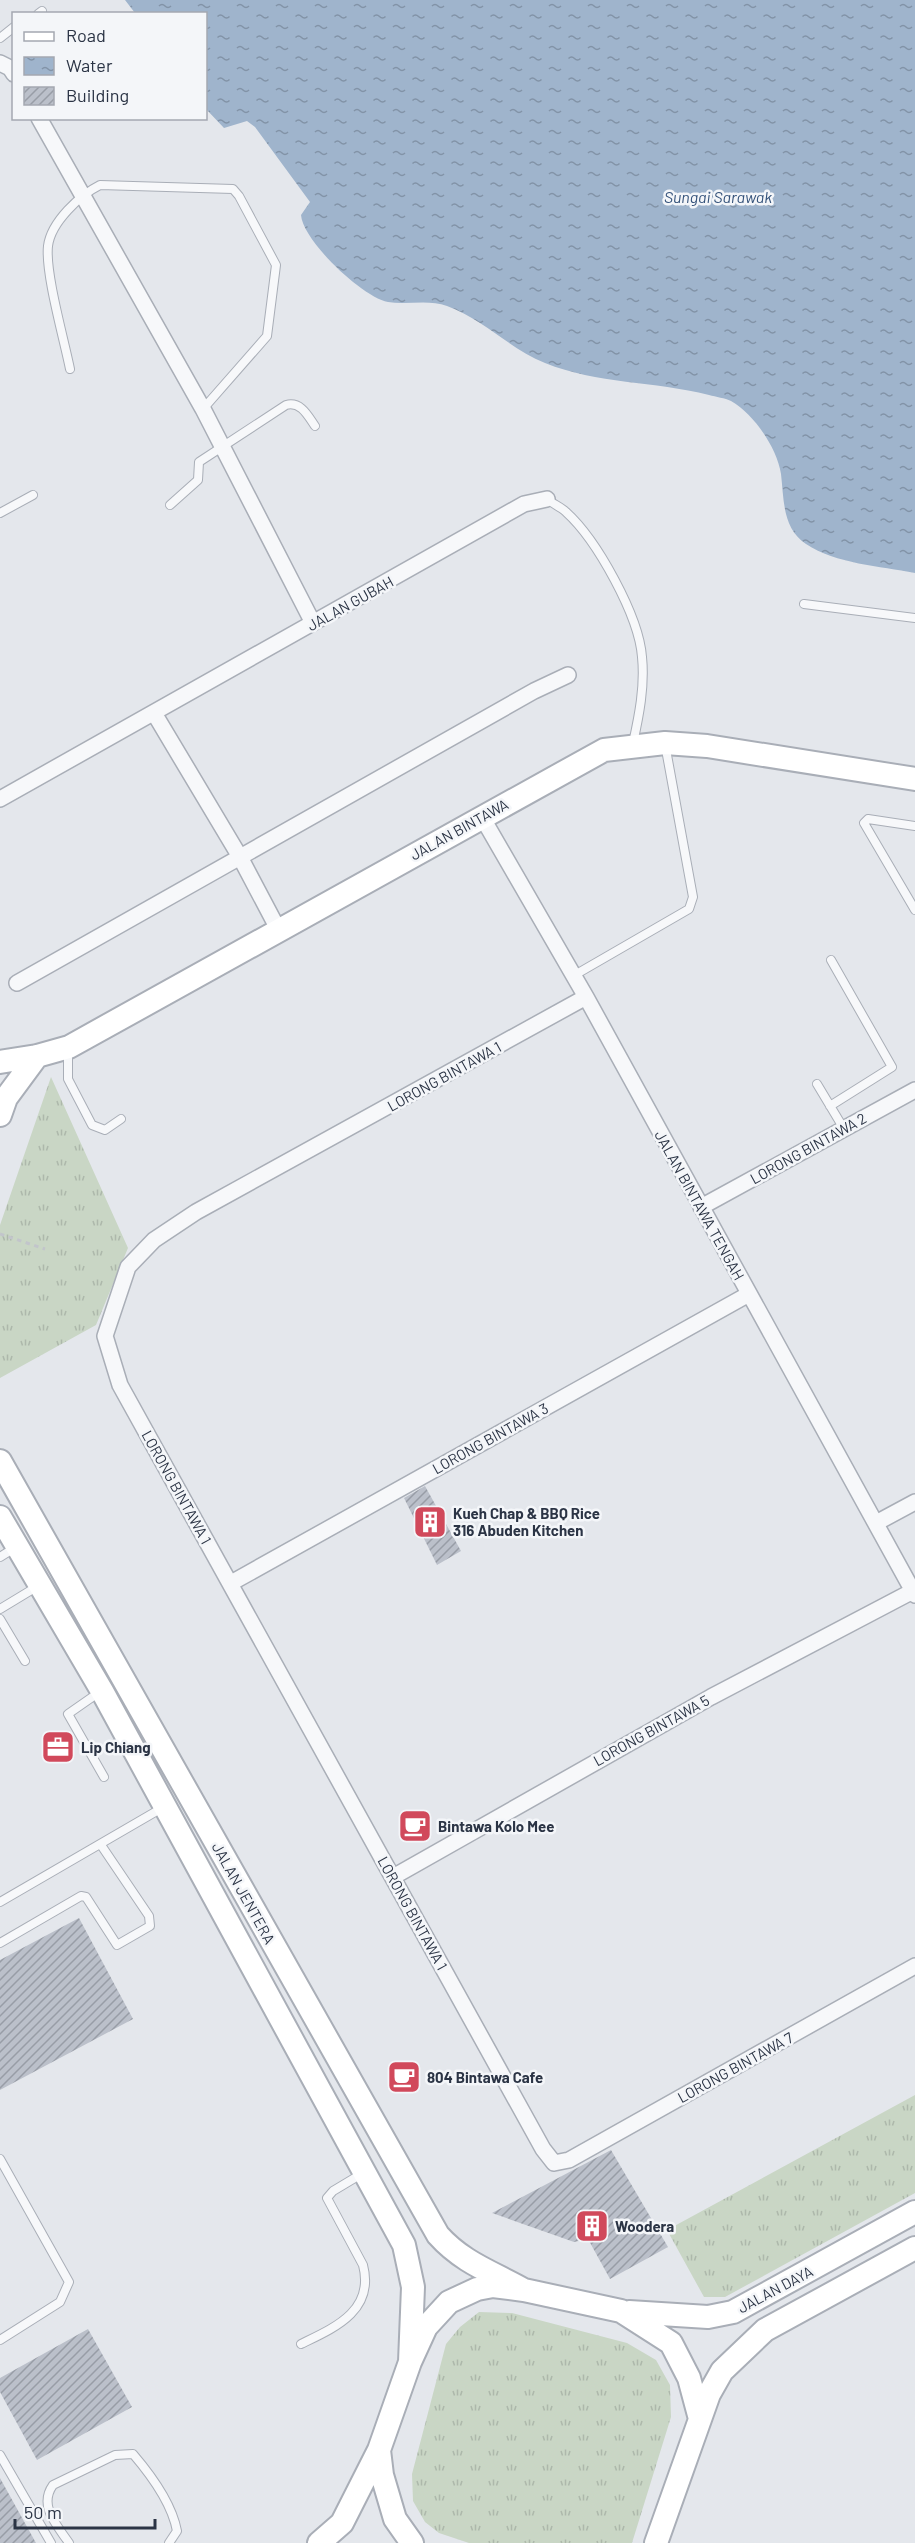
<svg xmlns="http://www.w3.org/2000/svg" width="915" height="2543" viewBox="0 0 915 2543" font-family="Barlow,sans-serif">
<defs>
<pattern id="grass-tufts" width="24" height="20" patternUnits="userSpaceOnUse" patternTransform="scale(1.5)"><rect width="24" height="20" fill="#c9d6c5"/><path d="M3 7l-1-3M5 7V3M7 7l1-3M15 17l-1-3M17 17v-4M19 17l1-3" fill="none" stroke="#adb8ab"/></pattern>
<pattern id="water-ripples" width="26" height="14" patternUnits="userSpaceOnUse" patternTransform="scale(1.5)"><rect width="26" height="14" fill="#9fb4cc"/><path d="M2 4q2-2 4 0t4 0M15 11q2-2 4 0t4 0" fill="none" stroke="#8293a7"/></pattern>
<pattern id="building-hatch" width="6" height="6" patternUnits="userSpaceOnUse" patternTransform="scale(1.5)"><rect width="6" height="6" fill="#bbc0ca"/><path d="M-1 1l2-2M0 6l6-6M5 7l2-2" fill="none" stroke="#989da6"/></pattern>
</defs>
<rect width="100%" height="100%" fill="#e4e7ec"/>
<!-- grass -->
<path fill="url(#grass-tufts)" d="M51,1077l77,171 -32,77 -96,53v-153z
M915,2095v98l-190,104h-21l-37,-67z
M479,2312l33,1 115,30 29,17 14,25 1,32 -39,126h-163l-30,-10 -14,-11 -12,-21 -1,-27 34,-130 14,-17z"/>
<!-- water -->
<path fill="url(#water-ripples)" d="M125,0h790v573c-35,-7 -79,-9 -109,-29 -24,-16 -22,-45 -25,-70 -4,-26 -27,-60 -50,-73 -6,-3 -15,-4 -22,-6 -55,-14 -112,-11 -164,-32 -35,-14 -62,-44 -98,-57 -18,-7 -40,-1 -59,-4 -26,-5 -85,-61 -87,-87l9,-13 -55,-75 -8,-6 -23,7 -18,-19v-95l-71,-1z"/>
<!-- building -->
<path fill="url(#building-hatch)" d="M425,1486l36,65 -24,14 -33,-67z
M79,1918l54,101 -133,71v-130z
M611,2150l57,97 -58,32 -22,-40 -14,3 -82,-29z
M88,2329l44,78 -95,53 -37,-68v-14z
M0,2478l36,65h-36z"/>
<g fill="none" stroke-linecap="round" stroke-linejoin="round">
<defs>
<path id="lane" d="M38,14l4,-3
M0,38l14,-11
M70,369c-6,-30 -25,-96 -22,-123 3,-24 32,-51 52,-61l133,4 6,7 37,69 -9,71 -64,73
M547,499c6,5 14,8 19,13 31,28 73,104 76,145 3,29 -3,59 -9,86
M170,505l28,-25 1,-18 87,-57c15,-4 22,11 29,21
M0,513l33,-18
M804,604l111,14
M915,826l-47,-7 -4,4 51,87
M573,976l116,-67 4,-12 -28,-153
M68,1051v28l24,46 13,5 16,-11
M817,1084l27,45
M830,1106l62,-39 -61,-107
M0,1557l16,-10
M0,1609l38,-23
M0,1619l25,42
M101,1691l-33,23 36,63
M0,1902l162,-94
M0,1943l81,-47 5,1 31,48 33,-19 -1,-10 -48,-71
M0,2159l69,123 -9,20 -60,38
M301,2344c33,-16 74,-33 62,-79l-36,-67 6,-7 30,-18
M0,2455l51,88
M69,2543c-12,-18 -31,-37 -16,-58l62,-30 18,-1c18,21 39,50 44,77l-8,12"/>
<path id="street" d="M0,63l10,5 4,6
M39,118l164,291 110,214
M154,713l86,144 38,72
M0,799l524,-295 23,-5
M482,817l104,180 329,598
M17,983l517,-292 34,-16
M586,997l-390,215 -42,28 -26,27 -23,69 15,49 423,764 11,14 15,-3 346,-194
M701,1207l214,-117
M876,1523l39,-21
M231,1583l518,-289
M393,1877l318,-180 202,-106"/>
<path id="secondary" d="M0,1062l37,-6 32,-9 535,-297 61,-7 42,3 208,33
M0,1115l6,-17 31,-42
M0,1461l438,774c25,28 54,37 86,55
M0,1517l102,174 302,554 9,42 -3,75
M629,2312l79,5 25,-5 182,-100
M319,2543l23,-20 37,-73
M412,2543l-17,-24 -13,-44 -3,-25 31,-88 16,-35 23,-25 28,-13 16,-3 31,4 97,21 50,32 18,35 11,41
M656,2543l53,-149 13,-23 43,-41 150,-82"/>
</defs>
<!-- lane casing -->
<use href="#lane" stroke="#a9aeb7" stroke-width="10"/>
<!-- street casing -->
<use href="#street" stroke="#a9aeb7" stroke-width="18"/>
<!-- secondary casing -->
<use href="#secondary" stroke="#a9aeb7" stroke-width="26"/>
<!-- path -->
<path stroke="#c2c5cb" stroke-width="3" stroke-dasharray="4.5 4.5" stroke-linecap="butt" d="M0,1234l45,15"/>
<!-- lane -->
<use href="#lane" stroke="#f7f8fa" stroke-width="8"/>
<!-- street -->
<use href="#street" stroke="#f7f8fa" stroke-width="15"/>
<!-- secondary -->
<use href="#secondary" stroke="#fff" stroke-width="22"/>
</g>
<!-- icons -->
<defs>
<symbol id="building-square" viewBox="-11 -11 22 22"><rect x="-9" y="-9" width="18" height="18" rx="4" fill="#d1495b" stroke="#f4f6f9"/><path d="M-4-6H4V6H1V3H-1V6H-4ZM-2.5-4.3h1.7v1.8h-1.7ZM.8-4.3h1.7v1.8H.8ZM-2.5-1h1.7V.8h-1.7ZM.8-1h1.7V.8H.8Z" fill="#fff"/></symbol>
<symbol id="office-square" viewBox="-11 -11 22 22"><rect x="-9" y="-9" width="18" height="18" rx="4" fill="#d1495b" stroke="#f4f6f9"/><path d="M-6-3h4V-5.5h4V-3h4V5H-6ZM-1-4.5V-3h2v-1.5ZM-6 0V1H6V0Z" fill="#fff"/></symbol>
<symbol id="cafe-square" viewBox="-11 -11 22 22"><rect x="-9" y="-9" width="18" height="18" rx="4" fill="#d1495b" stroke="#f4f6f9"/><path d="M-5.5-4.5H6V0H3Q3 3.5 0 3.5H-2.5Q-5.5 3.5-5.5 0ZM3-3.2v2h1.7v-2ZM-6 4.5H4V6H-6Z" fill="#fff"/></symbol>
</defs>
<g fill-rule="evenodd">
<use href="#building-square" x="411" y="1503" width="38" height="38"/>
<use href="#office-square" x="39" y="1728" width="38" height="38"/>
<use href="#cafe-square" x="396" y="1807" width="38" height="38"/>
<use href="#cafe-square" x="385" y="2058" width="38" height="38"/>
<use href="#building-square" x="573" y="2207" width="38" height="38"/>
</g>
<g text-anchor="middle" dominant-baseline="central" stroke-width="5" stroke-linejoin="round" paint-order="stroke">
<!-- street labels -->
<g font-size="15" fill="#2b3445" stroke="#f4f6f9">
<text transform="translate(350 603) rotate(-29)">JALAN GUBAH</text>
<text transform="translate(459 829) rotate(-29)">JALAN BINTAWA</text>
<text transform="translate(444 1076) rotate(-29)">LORONG BINTAWA 1</text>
<text transform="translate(808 1148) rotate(-29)">LORONG BINTAWA 2</text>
<text transform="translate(700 1205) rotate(61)">JALAN BINTAWA TENGAH</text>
<text transform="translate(490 1438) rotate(-29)">LORONG BINTAWA 3</text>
<text transform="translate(177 1487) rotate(61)">LORONG BINTAWA 1</text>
<text transform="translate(651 1730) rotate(-29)">LORONG BINTAWA 5</text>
<text transform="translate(244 1893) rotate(61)">JALAN JENTERA</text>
<text transform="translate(413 1913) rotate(61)">LORONG BINTAWA 1</text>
<text transform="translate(735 2067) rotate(-29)">LORONG BINTAWA 7</text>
<text transform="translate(775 2289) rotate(-28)">JALAN DAYA</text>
</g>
<!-- poi labels -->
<g font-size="15" font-weight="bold" fill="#2b3445" stroke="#f4f6f9" text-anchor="start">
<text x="453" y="1513">Kueh Chap &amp; BBQ Rice<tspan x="453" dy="17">316 Abuden Kitchen</tspan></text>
<text x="81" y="1747">Lip Chiang</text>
<text x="438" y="1826">Bintawa Kolo Mee</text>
<text x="427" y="2077">804 Bintawa Cafe</text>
<text x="615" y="2226">Woodera</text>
</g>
<!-- water labels -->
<g font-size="16" font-style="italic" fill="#34527a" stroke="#f4f6f9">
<text x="718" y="196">Sungai Sarawak</text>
</g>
</g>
<!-- legend -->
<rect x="12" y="12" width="195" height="108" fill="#f4f6f9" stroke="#a4a8b1" stroke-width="1.5"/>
<rect x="24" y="32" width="30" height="9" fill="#ffffff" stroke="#a4a8b1" stroke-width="1.5"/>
<text x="66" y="42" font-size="18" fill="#2b3445">Road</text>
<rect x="24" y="57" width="30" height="18" fill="url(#water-ripples)" stroke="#a4a8b1" stroke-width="1.5"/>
<text x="66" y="72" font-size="18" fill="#2b3445">Water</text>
<rect x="24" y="87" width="30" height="18" fill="url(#building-hatch)" stroke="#a4a8b1" stroke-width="1.5"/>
<text x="66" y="102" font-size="18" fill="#2b3445">Building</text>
<!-- scale -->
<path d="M15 2519v9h140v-9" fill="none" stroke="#2b3445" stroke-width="3"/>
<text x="24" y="2519" font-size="18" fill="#2b3445" stroke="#f4f6f9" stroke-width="4.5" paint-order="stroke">50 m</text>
</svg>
